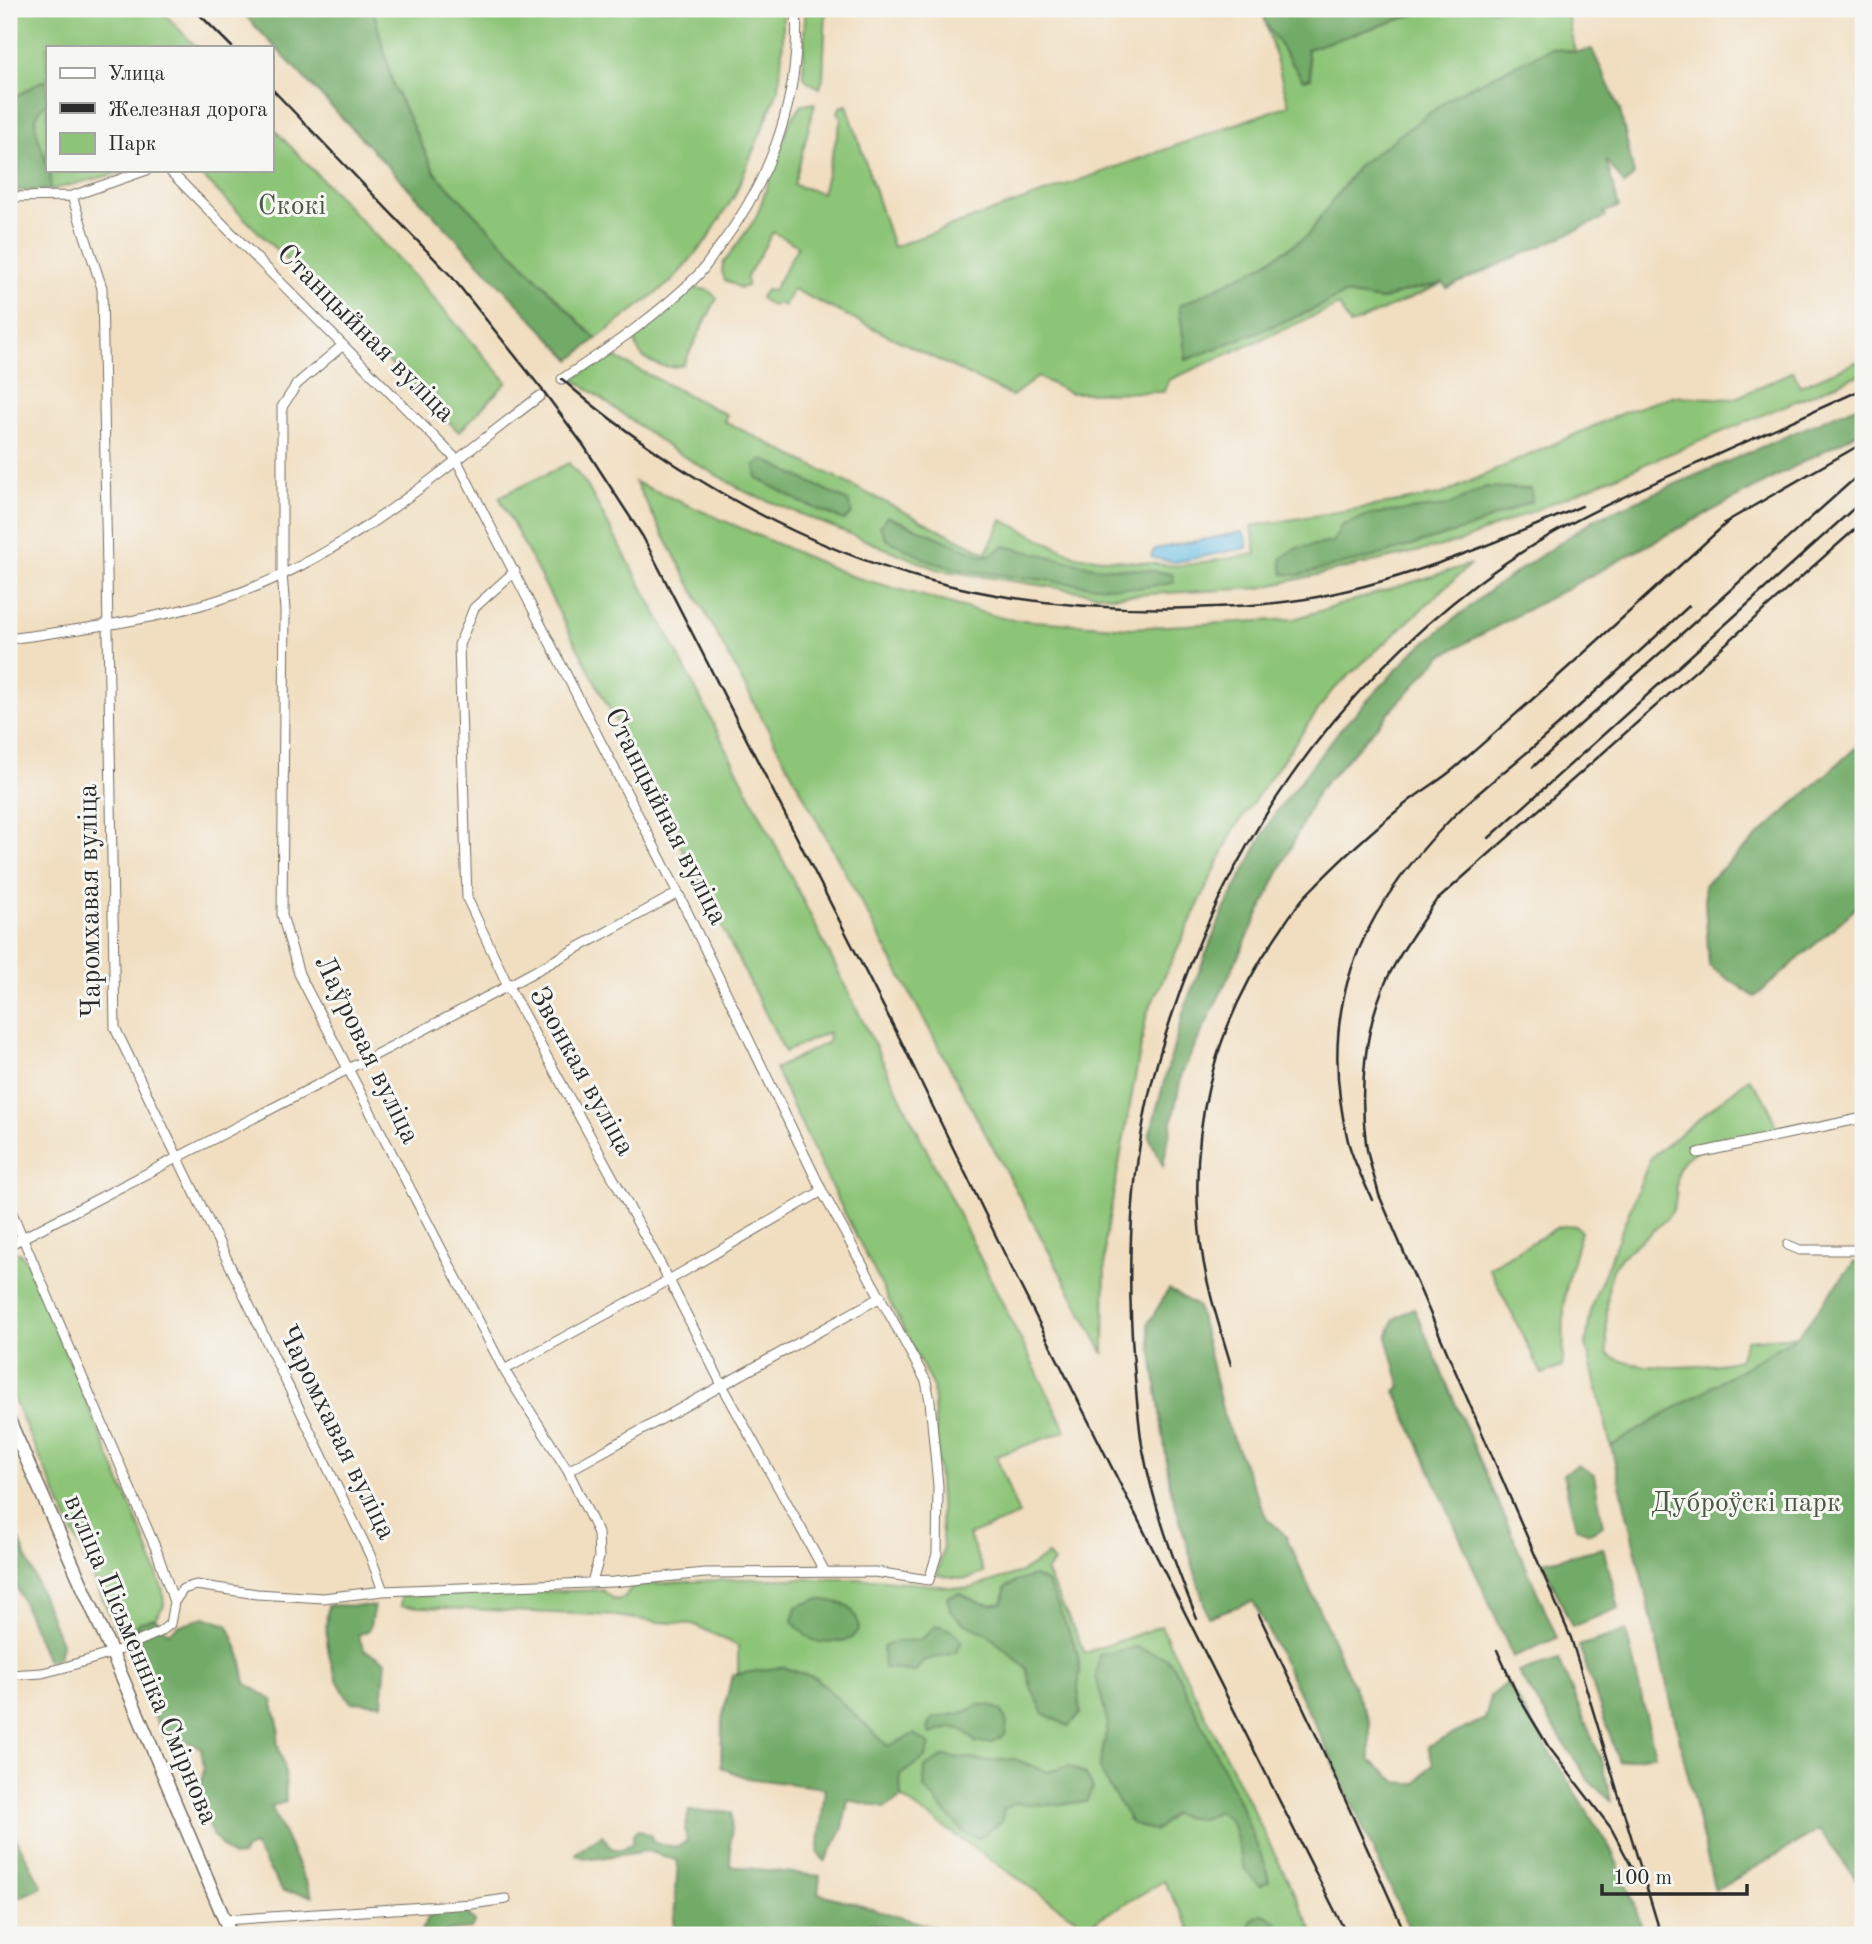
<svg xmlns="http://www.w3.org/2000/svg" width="1872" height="1944" viewBox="0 0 1872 1944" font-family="'Old Standard TT',serif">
<rect width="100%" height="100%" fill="#f6f6f2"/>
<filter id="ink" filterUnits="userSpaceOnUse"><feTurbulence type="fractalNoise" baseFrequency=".0143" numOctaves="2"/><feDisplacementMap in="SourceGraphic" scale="14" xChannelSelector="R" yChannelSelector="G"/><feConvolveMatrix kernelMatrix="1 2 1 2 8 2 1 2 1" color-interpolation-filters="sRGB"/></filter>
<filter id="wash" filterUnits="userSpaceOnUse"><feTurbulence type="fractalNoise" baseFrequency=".00686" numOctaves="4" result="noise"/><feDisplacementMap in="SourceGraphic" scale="28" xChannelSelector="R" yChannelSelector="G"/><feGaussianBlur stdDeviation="1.57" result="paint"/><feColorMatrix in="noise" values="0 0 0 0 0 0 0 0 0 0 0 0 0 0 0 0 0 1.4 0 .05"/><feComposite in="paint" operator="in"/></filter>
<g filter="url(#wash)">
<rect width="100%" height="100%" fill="#f1dec0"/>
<!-- green -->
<path fill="#8dc578" stroke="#5c7852" stroke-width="2" d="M9,9h151l36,38h-149v123h85l-82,20 -41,1v-79l8,-16 -8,-19z
M373,9h410v31l-4,48 -44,107 -28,45 -35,41 -76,58 -161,-166 -42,-88z
M805,9h21l-3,69 -3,10 -12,-6 -5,-7z
M1432,9h134l9,43 -25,-4 -191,117 -52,71 -46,30 -75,93 122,-47 36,-18 37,6 26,-9 37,-8 -94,42 -11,-20 -170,75 -5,12 -94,1 -32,-16 -26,19 -219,-107 -9,17 -6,-3 -6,3 -12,-8 6,-8 7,1 25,-45 -25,-14 -26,45v9l-7,2 -15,-8 -3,-8 1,-8 33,-46 34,-97 12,-16 13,-2 -21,82 28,8 18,-68 1,-8 -3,-4 2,-6 7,-2 46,142 396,-142 -23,-81 38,56 7,-2 -4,-29z
M271,126l143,150 93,106 -48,50 -263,-262h75z
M694,288l14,2 9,8 -34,67c-19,6 -49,-4 -48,-28l54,-47z
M610,355l117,60 -3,6 262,132 16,-33 74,36 103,10 77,-12 -4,-28 188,-31 185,-83 47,-16 62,3 59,-28 7,15 63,-27v14l-404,169 -199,46 -149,8 -172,-26 -193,-78 -75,-43 -97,-70z
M569,463l19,24 80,148 101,197 297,599 -70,25 23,59 -50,20 15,38 -18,6 -29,-4 6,-26 -10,-162 -104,-205 -54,-113 53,-27 1,-10 -44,20 -98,-194 -188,-361z
M635,482l216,94 155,43 124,9 164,-9 177,-55 -140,128 -97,137 -87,184 -42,227 -1,114z
M1749,1078l18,24 10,28c-24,6 -94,13 -99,41 -3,13 1,31 -7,42 -11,17 -50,38 -58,55 -8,16 -6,66 -6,85 22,20 104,15 132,7l7,-20 52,-4 -187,110 -25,-101 5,-38 60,-150z
M1575,1225l6,7c-5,19 -12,39 -15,58 -5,26 0,52 -4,77l-20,7 -53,-106 69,-41z
M11,1251l8,2 8,8 115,272 21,58 1,15 -9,12 -17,5 -9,14 -12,-6 -108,-242v-137z
M1048,1555l6,8 -8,8 39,82 76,-27 154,309h-121l-30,-54 -78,45 -227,-158 -121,-67v-55l-45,-22 -37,-2 -40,-6 -215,-10v-10l201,-6 13,10 9,-2 9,-13 105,-6h137l92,10 52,-16z"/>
<!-- forest -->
<path fill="#72aa68" stroke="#4e6a4a" stroke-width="2" d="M239,9h134l20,76 42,88 161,166 -25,21z
M1262,9h24l2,7 24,-7h120l-125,40 4,29 -8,2 -37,-56z
M1551,48l24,4 17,-3 28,61 14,65 -9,10 -19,-25 13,47 -15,5 2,5 -159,71 -4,-5 -36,8 -26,9 -37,-6 -36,18 -122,48 -7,-54 82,-40 46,-30 52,-71 95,-70z
M42,81l5,1v21c-26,19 0,44 0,67h4l-1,20 -41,1v-79l8,-16z
M1863,403v27l-422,226 -123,135 -136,282 -19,93 -14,-29 36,-131 39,-96 49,-94 66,-85 73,-78 78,-63 105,-71z
M763,459l85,42 4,13 -8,6 -42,-17 -45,-25 -2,-13z
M1486,487l45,2 1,12 -63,27 -96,29 -75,18 -15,-1 -2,-15 16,-11 36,-6 8,-16 30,-12 76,-8z
M887,516l96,40 9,-2 12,-8 91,21 52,3 25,4 2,9 -36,5 -47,-2 -129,-16 -31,-8 -45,-23 -6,-13z
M1863,741v161l-108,95 -46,-31 -5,-81z
M1854,1262l9,1v625l-44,-58 -104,61 -104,-445 187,-110z
M1169,1289l29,18 26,110 42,100 20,19 84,187v37l27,22 19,2 17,-20 -5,-18 57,-27 6,-23 16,-13 105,169 17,37 15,46h-232l-87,-190 -72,-144 -45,16 -38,-131 -22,-162z
M1414,1308l143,330 -44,19 -118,-266 6,-3 -14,-51 7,-18z
M1578,1465l16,10 9,51 -13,7 -14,-5 -13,-54z
M9,1514l53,131 -3,13 -12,3 -38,-93z
M1603,1548l16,60 -47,19 -29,-65z
M1034,1576l14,7 29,67 3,20 -2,17 2,27 -12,12 -24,-12 -13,-27 -5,-19 -40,-35 -23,-10 -13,-12 -3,-14 12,-4c14,7 29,16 44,9l2,-14 10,-6z
M817,1599c24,4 37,2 42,29l-8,11c-30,6 -39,7 -59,-18l4,-14z
M328,1605l46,1 -5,24 -11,5 6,15 22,11 -4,43 -31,-2c-22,-27 -28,-63 -23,-97z
M204,1617l24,8 13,32 5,26 26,17 7,28 -2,15 8,26 1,33 -15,4 41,90 -29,-5 -29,-45 -8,3 -4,7 -10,1 -20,-22 -12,-45 4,-22 -3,-20 -17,-8h-16l-4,-3 -18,-39 5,-11 -13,-23 -9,-27 9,-14 17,-5 13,15 10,-7z
M936,1625c10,2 20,7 26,16l-5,11 -34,9 -8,11 -31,-4 -1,-21c25,-16 30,7 53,-22z
M1626,1631l29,123 -36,8 -40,-116z
M1136,1647l29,10 9,9 65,135 27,67 3,13 -9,5c-5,-5 -12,-11 -15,-17 -11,-21 -3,-47 -28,-58 -13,12 -28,8 -44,3l-18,17 -24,-8 -32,-54 9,-45 -12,-48 3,-21z
M1559,1660l44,104 8,37 -22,-20 -71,-109z
M782,1667l34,11 72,68 27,-12 15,11 -4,12 -26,18 1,23 -16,10 -37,-8 -5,28 -18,33 -7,-7 7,-66 -79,-10 -25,-11 1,-48 10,-44z
M976,1705h14l12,6 5,12 -2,12 -14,8h-15c-15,-20 -23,-17 -45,-9l-3,-5 4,-10c15,-5 33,-3 44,-14z
M944,1756l43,5 28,-2 32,13 23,-6 15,8 8,13 -7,15 -40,3 -31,-2 -11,6 -3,13 -22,16 -15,-5 -40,-45 1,-21z
M689,1811l43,1 -2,54 90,10 -2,17 137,40 -4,2h-36l-44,-12 -16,10h-14v2h-168l5,-74 -30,-10 -56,8 -15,-3 -1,-3 26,-18 9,13 9,2 12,-7 1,-8 5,-5 12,5 5,8 22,4 10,-6 -2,-12z
M9,1825l33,62 -33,15z
M440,1910l25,1 10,11 -4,7 -23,2 -4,4h-25l10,-19z
M1264,1914l13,8 6,13h-38l8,-17z"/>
<!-- water -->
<path fill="#66bce3" stroke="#487487" stroke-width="2" d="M1242,532l5,8v8l-71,14 -23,-4 -2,-3 4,-6z"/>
</g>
<g filter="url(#ink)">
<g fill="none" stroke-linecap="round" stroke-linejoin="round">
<defs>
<path id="street" d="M72,196l30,92 13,740 255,527 13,36
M9,197l63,-1 75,-26
M343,345l-46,39 -15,23v167l3,36 -3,305 17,59 205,396 64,101 30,62 1,25 -7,24
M562,379c47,-31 95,-63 135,-103 10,-10 17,-23 26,-34 50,-67 78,-149 73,-233
M515,571l-41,37 -15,37 8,253 41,88 161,294 53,105 103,187
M9,639c70,-10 141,-18 209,-39 120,-36 223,-130 322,-204
M1698,1153l165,-35
M9,1206l147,343 18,53
M9,1245l499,-259 170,-93
M1788,1245l12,5h63
M504,1370l165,-90 153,-89
M568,1471l313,-174
M9,1675l33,-2 20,-5 50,-15 48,-21 10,-8 4,-22 9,-13 13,-4 61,9 66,4 60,-7 230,-9 92,-9 170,-1 54,8 8,-26 1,-68 -8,-85 -4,-20 -104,-190 -144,-298 -222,-434 -287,-289
M224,1920l248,-16 34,-5"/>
<path id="secondary" d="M9,1420l103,233 119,282"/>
</defs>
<!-- street casing -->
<use href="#street" stroke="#706a5f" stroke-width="11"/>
<!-- secondary casing -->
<use href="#secondary" stroke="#706a5f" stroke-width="15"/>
<!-- street -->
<use href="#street" stroke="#fff" stroke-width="9"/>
<!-- secondary -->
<use href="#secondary" stroke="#fff" stroke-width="12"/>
<!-- rail -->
<path stroke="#2b2b2b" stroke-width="2.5" d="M194,9l38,38
M271,88l181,189 92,115 40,54 59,91 257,502 112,230 335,666
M562,379c35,32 75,60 114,86 162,106 323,149 515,143 42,-2 85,-3 126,-11 92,-18 180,-55 265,-91
M1724,523l139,-80
M1533,767l330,-296
M1489,838l374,-338
M1372,1200c-8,-19 -19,-39 -24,-59 -32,-130 9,-225 99,-318 28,-30 62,-54 92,-81 50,-44 100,-90 150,-136
M1231,1365c-12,-40 -25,-79 -30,-120 -14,-112 12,-218 76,-310 9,-13 18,-28 28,-39 31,-32 65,-64 99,-91 17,-14 36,-24 52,-38 93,-81 184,-165 275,-248
M1259,1615l53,111 94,209
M1197,1619c-23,-57 -44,-114 -55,-174 -4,-27 -6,-54 -8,-80 -7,-83 -5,-164 10,-246 6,-34 16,-68 27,-101 57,-175 161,-324 308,-436 69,-53 145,-86 224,-121 54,-24 107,-48 160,-72
M1497,1650l21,46 30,50 63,82 25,47
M1661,1935l-90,-297 -192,-443c-4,-17 -11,-35 -13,-52 -7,-53 -2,-115 21,-164 13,-27 31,-52 48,-77l428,-380"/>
</g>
</g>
<g text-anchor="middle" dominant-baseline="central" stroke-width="6" stroke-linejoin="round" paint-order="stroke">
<!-- park labels -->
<g font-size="28" fill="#485942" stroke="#f6f6f2">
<text x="292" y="207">Скокі</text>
<text x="1746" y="1504">Дуброўскі парк</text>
</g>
<!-- street labels -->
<g font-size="28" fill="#2b2b2b" stroke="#f6f6f2">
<text transform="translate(365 334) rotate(45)">Станцыйная вуліца</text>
<text transform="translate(665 817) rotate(63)">Станцыйная вуліца</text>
<text transform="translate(91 901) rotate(-91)">Чаромхавая вуліца</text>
<text transform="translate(366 1050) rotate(64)">Лаўровая вуліца</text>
<text transform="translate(581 1072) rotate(61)">Звонкая вуліца</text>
<text transform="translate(336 1433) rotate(64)">Чаромхавая вуліца</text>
<text transform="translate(140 1660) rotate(67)">вуліца Пісьменніка Смірнова</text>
</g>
</g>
<!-- margin -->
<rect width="1872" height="1944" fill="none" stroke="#f6f6f2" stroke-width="35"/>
<!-- legend -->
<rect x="46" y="46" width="228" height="126" fill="#f6f6f2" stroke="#a5a5a2" stroke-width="2"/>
<rect x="60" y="68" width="35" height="10" fill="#ffffff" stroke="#a5a5a2" stroke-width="2"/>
<text x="108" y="80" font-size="21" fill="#2b2b2b">Улица</text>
<rect x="60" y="103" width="35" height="10" fill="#2b2b2b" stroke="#a5a5a2" stroke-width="2"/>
<text x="108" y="116" font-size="21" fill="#2b2b2b">Железная дорога</text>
<rect x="60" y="133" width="35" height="21" fill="#8dc578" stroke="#a5a5a2" stroke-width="2"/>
<text x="108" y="150" font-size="21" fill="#2b2b2b">Парк</text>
<!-- scale -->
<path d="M1602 1884v10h145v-10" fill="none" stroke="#2b2b2b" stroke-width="3.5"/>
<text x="1613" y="1884" font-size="21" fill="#2b2b2b" stroke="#f6f6f2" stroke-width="5" paint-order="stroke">100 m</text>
</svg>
